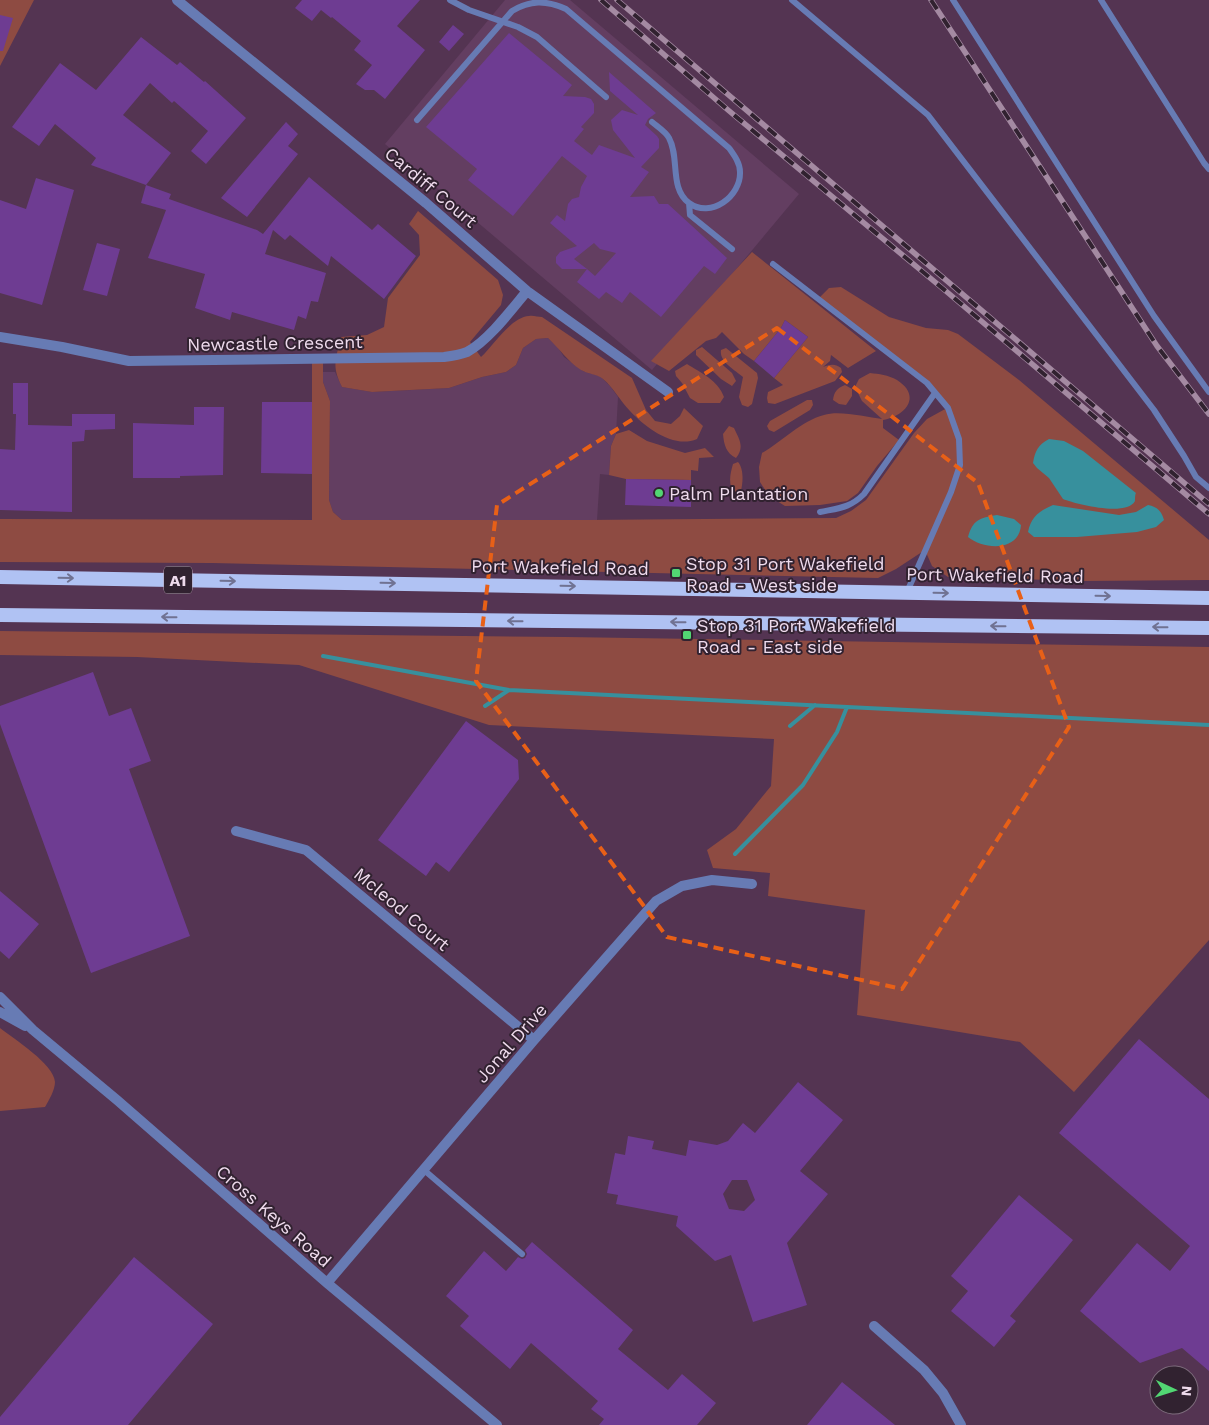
<svg xmlns="http://www.w3.org/2000/svg" width="1209" height="1425" viewBox="0 0 1209 1425" font-family="'Work Sans',sans-serif">
<rect width="100%" height="100%" fill="#543452"/>
<!-- built -->
<path fill="#633e61" d="M505,0h65l229,194 -147,176 -267,-226z
M548,338l9,8 7,11 19,14 17,5 10,10 8,11 -2,37 -5,12 -2,29 -9,-1 -3,46h-255l-9,-8 -4,-12 1,-99 -7,-19v-10h12l7,15 30,5 77,-4 33,-11 24,-5 10,-7 7,-17 13,-9z"/>
<!-- green -->
<path fill="#8e4b42" d="M0,0h34l-34,66z
M418,211l80,69 5,15 -2,10 -31,37 11,15c13,-12 30,-40 48,-41 4,-1 9,1 13,1l90,61 14,32 9,11 16,3 9,-8 4,-8 19,18 -6,13c-23,10 -51,-11 -67,-28 -10,-10 -16,-23 -27,-32 -6,-5 -15,-5 -22,-9 -14,-9 -21,-21 -33,-32l-12,1 -13,9 -7,17 -10,7 -24,5 -33,11 -77,4 -30,-5c-11,-22 -6,-28 -1,-50l26,-2 17,-8 4,-29 32,-43 -1,-20 -10,-11z
M752,252l124,99 -28,17 -17,-13 -1,6 -7,6c7,-2 11,-4 18,1l1,4 -7,9 -60,23 -7,-1 -1,-5 1,-6 15,-7 -9,-7 34,-41 -23,-17 -4,8 -27,33 -10,-7 -22,-22 -6,6 -10,3 -37,30 -18,-10z
M841,287l48,30 37,11 22,2 10,4 61,46 190,160v40l-126,1 -135,-4 -16,-11 -7,-16 -29,19 -18,9 -666,-15 -212,-1v-43l312,1v-161h11v23l7,19 -1,99 4,12 9,8h243l251,-2 15,-7 15,-11 48,-67 13,-14 20,-11 -20,-25 -109,-84 11,-11z
M702,347l30,26 4,8 -4,5 -11,-7 -25,-24v-5z
M726,348l31,25 1,5 -6,26 -4,3 -6,-2 -3,-8 4,-20c-8,-7 -24,-15 -22,-27z
M687,364c14,9 31,16 37,33l-4,6h-22l-8,-5 -8,-15 -6,-7 -1,-5z
M870,373c9,1 18,2 27,7 25,16 9,36 -14,40v8l16,12 -22,26 -19,27 -11,8 -27,4 -35,1 -16,-10 -9,-14 -1,-15 3,-14c21,-12 39,-32 62,-38 15,-5 42,2 58,4l-20,-18 -7,-14 4,-8z
M845,385l7,4v7l-6,9 -7,-1 -6,-4c1,-8 4,-12 12,-15z
M807,400h5l1,5 -3,5 -36,22 -5,-2 -2,-4 3,-5z
M729,426l5,2c5,11 11,19 2,30 -10,-5 -12,-13 -13,-24z
M629,430l18,11 38,12 20,-5 9,9 -15,1 -1,13 -7,-1v10l-65,-1 -17,-4 2,-29 5,-12z
M738,462c6,7 5,20 3,29l-7,2c-6,-9 -4,-19 -1,-29z
M0,631l566,6 643,10v293l-135,152 -54,-50 -163,-27 8,-105 -97,-14 2,-23 -57,-5 -6,-18 29,-21 35,-43 3,-47 -285,-14 -190,-60 -162,-8 -137,-2z
M0,1028c14,11 54,36 55,54 0,8 -6,18 -10,25l-45,4z"/>
<!-- water -->
<path fill="#37909d" d="M1049,439l15,2 19,10 53,42c-1,1 -1,7 -1,8 -8,16 -60,3 -72,-2l-14,-21 -12,-10 -4,-5c2,-12 5,-18 16,-24z
M1053,505l66,10 17,-3 12,-7c9,2 13,5 16,15l-8,7 -19,5 -60,5h-43l-6,-5c3,-15 11,-21 25,-27z
M997,515l17,4 7,6c-2,27 -37,25 -53,12 5,-17 11,-19 29,-22z"/>
<g fill="none" stroke-linecap="round" stroke-linejoin="round">
<!-- stream -->
<path stroke="#37909d" stroke-width="4" d="M323,656l186,34 700,35
M485,706l24,-16
M790,726l25,-21
M735,854l68,-69 34,-53 10,-25"/>
</g>
<!-- building -->
<path fill="#6e3c92" fill-rule="evenodd" d="M302,0h118l-23,26 28,24 -40,49 -11,-9h-9l-9,-6 16,-19 -18,-15 7,-9 -29,-24 -1,1 -10,-8 -9,11 -17,-13z
M0,15l13,3 -10,33h-3z
M453,25l11,9 -15,17 -10,-9z
M509,33l63,52 -9,11 22,1 6,2 3,5v9l-13,14 3,2 -10,12 14,11 -1,2 1,-2 4,3 7,-10 36,13 -22,-28 -2,-10 11,-10 16,5 -28,-24 -1,-19 47,41 -8,6 -3,6 12,11 2,3v9l-18,19 8,5 -19,25 24,-1 5,8h9l59,54 -12,16 -11,-8 -43,51 -31,-25 -8,11 -16,-11 -7,7 -22,-17 10,-13 8,7 21,-23 -16,-4 -6,-6 -20,16 13,10h-25l-6,-6v-6l4,-5 17,-6 -27,-23 7,-8 8,6 3,-17 4,-5 7,-2 2,-10 6,-11 -25,-20 -49,60 -45,-36 9,-11 -51,-42z
M141,37l36,28 3,-3 24,20 1,-1 41,37 -40,46 -15,-13 17,-20 -34,-30 -2,2 -22,-20 -27,32 48,38 -25,32 -55,-20 5,-7 -41,-34 -16,22 -27,-19 48,-64 36,27z
M286,122l12,12 -10,12 10,8 -51,63 -26,-19z
M309,177l63,53 6,-6 38,32 -32,43 -53,-43 -3,10 -38,-31 -5,5 -12,-10 -8,24 61,19 -8,29 -7,-1 -5,18 -8,-3 -4,14 -62,-18 -2,8 -35,-12 10,-34 -57,-16 18,-48 -25,-7 5,-18 25,9 -2,5 88,31 6,4z
M36,178l38,12 -32,115 -42,-12v-93l26,9z
M97,243l23,6 -13,47 -24,-6z
M785,320l23,17 -34,41 -20,-17 27,-33z
M13,383h15v42l44,1v-12h43v15l-30,1 -1,11 -12,1v70l-72,-2v-61l15,1 1,-36h-3z
M262,402h50v72l-51,-1z
M194,407h30l-1,68 -43,1v2h-47v-55l61,2z
M626,479l65,1v27l-66,-2z
M93,672l16,44 22,-8 20,53 -22,8 61,167 -99,37 -91,-249v-18z
M466,721l52,39 1,19 -70,93 -13,-10 -10,14 -48,-36z
M0,891l39,33 -30,35 -9,-8z
M1139,1039l70,60v272l-27,-23 -42,15 -60,-52 57,-68 33,28 20,-25 -131,-113z
M798,1082l45,38 -43,51 28,23 -41,49 20,62 -54,17 -22,-67 -16,6 -39,-35 2,-10 -62,-12 2,-9 -11,-2 8,-40 10,2 3,-19 26,5 -2,8 34,7 3,-16 28,5 11,-4 15,-18 12,10zM732,1180h15l8,20 -11,11 -15,-2 -6,-15z
M1019,1195l54,45 -63,76 6,5 -22,26 -43,-36 17,-20 -17,-15z
M532,1242l101,88 -15,19 50,41 14,-16 34,29 -19,22h-98l5,-6 -13,-10 7,-8 -67,-58 -21,26 -50,-43 9,-10 -23,-20 38,-45 22,20 12,-14 4,2 3,-1 2,-4 -2,-4z
M134,1257l79,67 -85,101h-128v-8z
M842,1382l53,43h-88z"/>
<g fill="none" stroke-linecap="round" stroke-linejoin="round">
<!-- service -->
<path stroke="#677bb4" stroke-width="6" d="M450,0l19,10 49,17 19,10 69,60
M792,0l136,115 226,295 30,46 12,21 13,11
M953,0l201,316 55,76
M1101,0l103,163 5,6
M417,120l95,-109c18,-11 34,-11 54,-2l163,139c5,7 11,15 11,24 1,24 -29,47 -51,31 -20,-15 -9,-45 -20,-65 -3,-6 -11,-11 -17,-16
M689,203l1,12 42,34
M773,264l154,119 21,25 11,31 1,26 -9,27 -44,100
M820,512c19,-4 30,-4 44,-18l71,-101
M424,1170l98,84"/>
<!-- minor -->
<path stroke="#677bb4" stroke-width="10" d="M177,0l249,203 101,88 141,101
M0,337l62,10 67,14 315,-4c8,-1 15,-2 23,-5 21,-11 45,-43 60,-61
M236,831l70,19 228,190
M0,997l33,33 84,70 210,183 170,142
M0,1012l25,14
M327,1283l207,-243 122,-139 26,-15 30,-6 40,4
M874,1326l50,44 19,23 18,32"/>
<!-- trunk -->
<path stroke="#b0c2f3" stroke-width="14" d="M0,577l1209,21
M0,615l1209,13"/>
<defs>
<path id="rail" d="M601,0l127,110 219,182 262,222
M617,0l592,504
M931,0l226,346 52,68"/>
</defs>
<!-- rail casing -->
<use href="#rail" stroke="#a48aa2" stroke-width="5.5"/>
<!-- rail -->
<use href="#rail" stroke="#312230" stroke-width="4" stroke-dasharray="11" stroke-linecap="butt"/>
</g>
<!-- one-way arrows -->
<defs><path id="oneway-shaft" d="M-6 0H5M1.5-3L5.5 0L1.5 3" fill="none" stroke-width="1.6" stroke-linecap="round" stroke-linejoin="round" transform="scale(1.25)"/></defs>
<g stroke="#707292">
<use href="#oneway-shaft" transform="translate(66 578) rotate(1)"/>
<use href="#oneway-shaft" transform="translate(228 581) rotate(1)"/>
<use href="#oneway-shaft" transform="translate(388 583) rotate(1)"/>
<use href="#oneway-shaft" transform="translate(568 586) rotate(1)"/>
<use href="#oneway-shaft" transform="translate(941 593) rotate(1)"/>
<use href="#oneway-shaft" transform="translate(1103 596) rotate(1)"/>
<use href="#oneway-shaft" transform="translate(169 617) rotate(-179)"/>
<use href="#oneway-shaft" transform="translate(515 621) rotate(-179)"/>
<use href="#oneway-shaft" transform="translate(678 622) rotate(-179)"/>
<use href="#oneway-shaft" transform="translate(998 626) rotate(-179)"/>
<use href="#oneway-shaft" transform="translate(1160 627) rotate(-179)"/>
</g>
<!-- marked area -->
<path fill="none" stroke="#e86017" stroke-width="4" stroke-dasharray="10 6" stroke-linejoin="round" d="M777,328l201,155 91,244 -167,262 -235,-52 -191,-256 21,-176z"/>
<!-- markers -->
<g fill="#52d673" stroke="#312230" stroke-width="2">
<circle cx="659" cy="493" r="5"/>
<rect x="671" y="568" width="10" height="10" rx="2.5"/>
<rect x="682" y="630" width="10" height="10" rx="2.5"/>
</g>
<g text-anchor="middle" dominant-baseline="central" stroke-width="4" stroke-linejoin="round" paint-order="stroke">
<!-- shield labels -->
<rect fill="#312230" stroke="#b6a4b4" stroke-width="1" x="164" y="566.5" width="28" height="27" rx="4"/>
<g font-size="16" font-weight="bold" fill="#efdbed">
<text x="178" y="580">A1</text>
</g>
<!-- street labels -->
<g font-size="18" fill="#efdbed" stroke="#312230">
<text transform="translate(431 187) rotate(40)">Cardiff Court</text>
<text transform="translate(275 343) rotate(-1)">Newcastle Crescent</text>
<text transform="translate(560 567) rotate(1)">Port Wakefield Road</text>
<text transform="translate(995 575) rotate(1)">Port Wakefield Road</text>
<text transform="translate(402 909) rotate(40)">Mcleod Court</text>
<text transform="translate(511 1043) rotate(-49)">Jonal Drive</text>
<text transform="translate(274 1216) rotate(41)">Cross Keys Road</text>
</g>
<!-- poi labels -->
<g font-size="18" fill="#efdbed" stroke="#312230" text-anchor="start">
<text x="669" y="493">Palm Plantation</text>
<text x="686" y="563">Stop 31 Port Wakefield<tspan x="686" dy="21">Road - West side</tspan></text>
<text x="697" y="625">Stop 31 Port Wakefield<tspan x="697" dy="21">Road - East side</tspan></text>
</g>
</g>
<!-- north arrow -->
<g transform="translate(1174 1390) rotate(94)"><circle r="24" fill="#312230" stroke="#7d6c7c"/>
<path d="M0-4L9 19L0 12L-9 19Z" fill="#52d673"/>
<text y="-8" font-size="14" font-weight="bold" text-anchor="middle" fill="#efdbed">N</text>
</g>
</svg>
